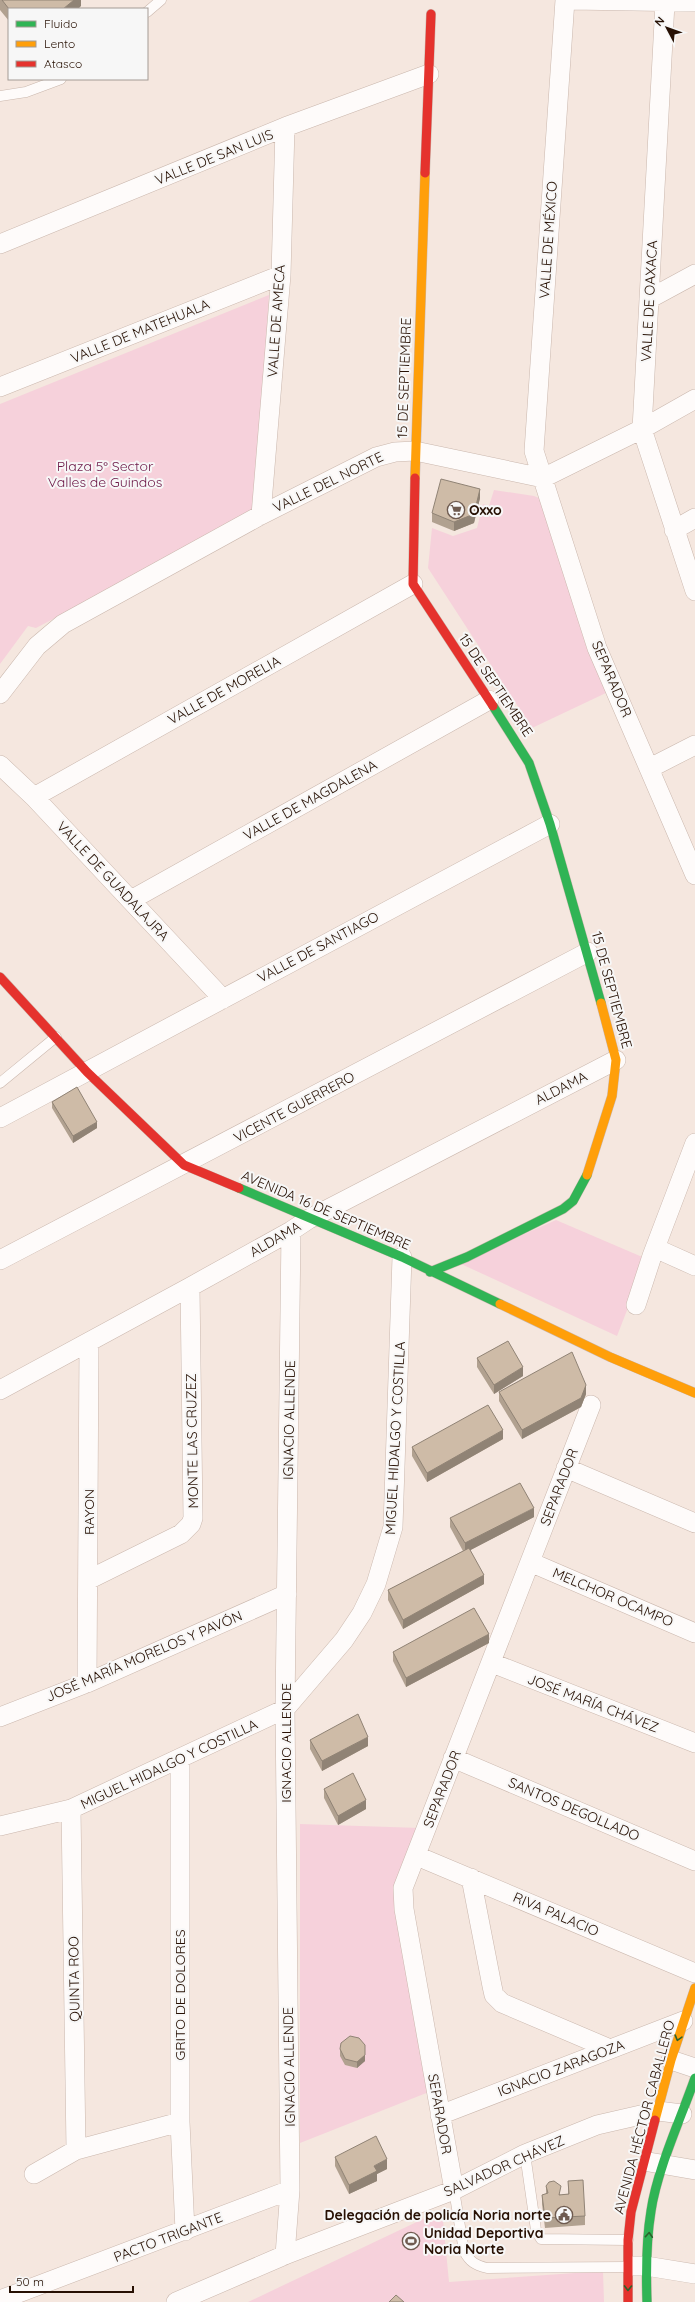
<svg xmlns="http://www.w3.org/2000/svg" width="695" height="2302" viewBox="0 0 695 2302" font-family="Quicksand,sans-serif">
<rect width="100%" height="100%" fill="#f5e7df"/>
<!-- green -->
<path fill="#f6d1db" d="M269,295l-14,218 -219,115 -8,-2 -28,38v-260z
M494,490l40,6 7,3 67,193 -76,36 -104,-160 4,-40 21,8 24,-8 6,-24 6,2z
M556,1220l91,39 -30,77 -158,-73z
M300,1824l120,4 -23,58 37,204 -134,53z
M442,2210l7,72 154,-11 1,31h-356z"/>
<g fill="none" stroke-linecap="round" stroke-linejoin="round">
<defs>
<path id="lane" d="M147,12l14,-12
M0,96l26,-4 35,-13
M0,1083l56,-46
M525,2154l11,76 5,9 87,1
M454,2190l10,61c6,11 11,14 23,17l141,-1"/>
<path id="street" d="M565,0l-31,451 63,197 98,227
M571,0l124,2
M665,3l-23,426 53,162
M0,244l285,-117 144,-53
M649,299l46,-25
M0,387l281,-112
M261,515l20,-240 4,-148
M674,530l21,-12
M0,694l37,-48 26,-22 198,-109 115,-58 19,-5 20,-1 128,27 99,-49 53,-30
M0,765l34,32 189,202
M650,768l45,-23
M34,797l379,-213
M131,900l358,-200
M0,1118l550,-294
M655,1248l40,18
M0,1260l588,-308
M636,1305l16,-49 43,-113
M0,1390l190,-103 101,-56 18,-12 307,-159
M566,1468l129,55
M530,1562l165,71
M88,1580l93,-46 10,-10 2,-6 -3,-231
M492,1663l203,80
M87,1683l2,-341
M0,1717l87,-34 200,-89
M453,1758l242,103
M180,1759v363l5,109
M71,1809l5,341
M0,1826l71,-17 214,-100 59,-69 18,-27 14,-29 17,-57 9,-270
M417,1856l278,117
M471,1878l21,108 2,9 8,8 108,46
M671,2060l24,8
M440,2115l243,-94
M649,2162l46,8
M34,2174l42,-24 104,-28
M454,2190l-50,-281 -1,-21 188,-483
M285,2255l5,-65 -5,-481 6,-478
M632,2266h14l49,8
M0,2300l290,-110
M176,2302l109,-47 169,-65 71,-36 72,-29 61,-14 24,3"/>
<path id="fast" d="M493,706l36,57 21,61 51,179
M239,1188l163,69 98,47
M430,1272l37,-15 96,-48 10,-8 14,-26
M647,2302c-1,-30 -1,-61 4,-91 6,-41 30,-93 44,-133"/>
<path id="slow" d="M415,478l10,-305
M587,1175l25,-79 4,-36 -15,-57
M500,1304l110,53 85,36
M655,2120l16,-60 24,-72"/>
<path id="jam" d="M425,173l6,-159
M415,478l-2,106 80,122
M0,977l87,95 97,93 55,23
M628,2302v-62l3,-28 24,-92"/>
</defs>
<!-- lane casing -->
<use href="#lane" stroke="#cab7ad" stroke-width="11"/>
<!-- street casing -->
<use href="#street" stroke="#cab7ad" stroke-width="20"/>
<!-- fast casing -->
<use href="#fast" stroke="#cab7ad" stroke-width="10"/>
<!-- slow casing -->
<use href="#slow" stroke="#cab7ad" stroke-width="10"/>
<!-- jam casing -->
<use href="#jam" stroke="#cab7ad" stroke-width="10"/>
<!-- lane -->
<use href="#lane" stroke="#fefbfa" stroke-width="10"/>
<!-- street -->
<use href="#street" stroke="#fefbfa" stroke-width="19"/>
<!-- fast -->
<use href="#fast" stroke="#30b455" stroke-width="9"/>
<!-- slow -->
<use href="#slow" stroke="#ff9f0a" stroke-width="9"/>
<!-- jam -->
<use href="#jam" stroke="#e5322d" stroke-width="9"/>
</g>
<!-- wall -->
<path fill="#b1a190" d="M0,0h81v6l-72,3v12l-9,-11z
M480,498l-6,25 -20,8 -22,-9v-9z
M52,1102l45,26 -24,15 -21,-35z
M477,1358l46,18 -29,18 -17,-27z
M499,1392l87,2 -5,13 -59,32 -23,-38z
M503,1439l-76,43 -15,-26v-9z
M534,1517l-64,33 14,34 -81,45 -15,-29v-10l75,-39 -13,-24v-9z
M489,1643l-83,44 -13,-26v-9z
M310,1740l58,6 -46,25 -12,-22z
M324,1789l42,20 -28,16 -14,-27z
M340,2049l25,2v10l-8,7 -12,-3 -5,-9z
M335,2157l52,12 -10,5v7l-28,13 -14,-28z
M568,2181l17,35v9l-40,3 -3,-24v-9l4,-1v-8l15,9 7,-1z"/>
<!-- shaded-wall -->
<path fill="#908375" d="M74,0h7v6l-3,3h-15z
M480,489v9l-6,25 -20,8v-9z
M97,1122v6l-24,15v-7z
M523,1367v9l-29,18v-9z
M586,1385v9l-5,13 -59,32v-9z
M503,1430v9l-76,43v-9z
M534,1508v9l-69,36v-10z
M484,1575v9l-81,45v-9z
M489,1634v9l-83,44v-9z
M368,1737v9l-46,25v-10z
M366,1800v9l-28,16v-9z
M365,2045v16l-8,7v-6z
M387,2159v10l-10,5v7l-28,13v-9l25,-19z"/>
<!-- building -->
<path fill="#cebba7" stroke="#908375" d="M2,0h72l-11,9h-54z
M441,479l39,10 -6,25 -20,8 -22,-9z
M77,1087l20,35 -24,14 -21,-34z
M508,1341l15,26 -29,18 -17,-27z
M572,1352l14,33 -5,13 -59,32 -23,-38z
M488,1405l15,25 -76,43 -15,-26z
M520,1483l14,25 -69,35 -15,-25z
M469,1548l15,27 -81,45 -15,-30z
M474,1608l15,26 -83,44 -13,-26z
M358,1714l10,23 -46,24 -12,-21z
M353,1773l13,27 -28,16 -14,-27z
M350,2036l9,2 6,7v10l-8,7 -12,-3 -5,-10 1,-6z
M376,2136l11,23 -13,7 3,5 -28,14 -14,-28z
M583,2180l2,36 -40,2 -3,-23 6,-2 -2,-7 3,-4 5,-1 7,5 -2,9 10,-1 -1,-13z
M396,2295l8,7h-15z"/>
<!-- one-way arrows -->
<defs><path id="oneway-chevron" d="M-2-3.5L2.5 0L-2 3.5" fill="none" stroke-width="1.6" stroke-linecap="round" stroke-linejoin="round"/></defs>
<g stroke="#2c622c">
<use href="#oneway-chevron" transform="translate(678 2038) rotate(106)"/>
<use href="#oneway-chevron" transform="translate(649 2235) rotate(-86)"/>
<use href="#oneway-chevron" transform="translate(628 2288) rotate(91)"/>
</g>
<!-- icons -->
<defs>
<symbol id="supermarket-ring" viewBox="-11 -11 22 22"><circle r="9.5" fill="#f7f7f7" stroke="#6f5b50" stroke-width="1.5"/><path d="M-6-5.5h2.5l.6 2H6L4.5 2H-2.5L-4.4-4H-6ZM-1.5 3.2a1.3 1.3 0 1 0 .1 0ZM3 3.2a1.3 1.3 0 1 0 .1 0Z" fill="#6f5b50"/></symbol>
<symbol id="civic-ring" viewBox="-11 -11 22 22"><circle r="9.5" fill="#f7f7f7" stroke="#6f5b50" stroke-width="1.5"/><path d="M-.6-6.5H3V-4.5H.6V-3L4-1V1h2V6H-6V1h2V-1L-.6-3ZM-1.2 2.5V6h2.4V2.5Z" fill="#6f5b50"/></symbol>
<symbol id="stadium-ring" viewBox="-11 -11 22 22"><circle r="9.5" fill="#f7f7f7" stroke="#6f5b50" stroke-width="1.5"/><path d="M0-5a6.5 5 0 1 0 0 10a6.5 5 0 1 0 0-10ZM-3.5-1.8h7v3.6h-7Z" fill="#6f5b50"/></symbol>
</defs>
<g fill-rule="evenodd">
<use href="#supermarket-ring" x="446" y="500" width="20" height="20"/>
<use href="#civic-ring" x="554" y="2205" width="20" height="20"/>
<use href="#stadium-ring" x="401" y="2231" width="20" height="20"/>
</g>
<g text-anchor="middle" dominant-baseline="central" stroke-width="4" stroke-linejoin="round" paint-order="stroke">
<!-- street labels -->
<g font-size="14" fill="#271003" stroke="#f7f7f7">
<text transform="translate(214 157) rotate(-22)">VALLE DE SAN LUIS</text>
<text transform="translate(548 240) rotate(-86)">VALLE DE MÉXICO</text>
<text transform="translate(649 301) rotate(-87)">VALLE DE OAXACA</text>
<text transform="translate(276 321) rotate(-86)">VALLE DE AMECA</text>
<text transform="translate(140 331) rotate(-22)">VALLE DE MATEHUALA</text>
<text transform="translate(404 378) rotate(-88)">15 DE SEPTIEMBRE</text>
<text transform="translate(328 482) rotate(-26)">VALLE DEL NORTE</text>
<text transform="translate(612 679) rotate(67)">SEPARADOR</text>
<text transform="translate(496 685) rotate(56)">15 DE SEPTIEMBRE</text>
<text transform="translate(224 690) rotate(-29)">VALLE DE MORELIA</text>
<text transform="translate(310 800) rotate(-29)">VALLE DE MAGDALENA</text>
<text transform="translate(113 881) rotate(47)">VALLE DE GUADALAJRA</text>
<text transform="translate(318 947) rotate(-28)">VALLE DE SANTIAGO</text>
<text transform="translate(612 990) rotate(75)">15 DE SEPTIEMBRE</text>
<text transform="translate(561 1088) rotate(-27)">ALDAMA</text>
<text transform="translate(294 1107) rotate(-28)">VICENTE GUERRERO</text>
<text transform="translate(326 1210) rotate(23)">AVENIDA 16 DE SEPTIEMBRE</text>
<text transform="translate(275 1239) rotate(-30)">ALDAMA</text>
<text transform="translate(289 1420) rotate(-89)">IGNACIO ALLENDE</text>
<text transform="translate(395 1438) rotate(-87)">MIGUEL HIDALGO Y COSTILLA</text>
<text transform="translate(192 1441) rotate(-91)">MONTE LAS CRUZEZ</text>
<text transform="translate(559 1487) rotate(-69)">SEPARADOR</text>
<text transform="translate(89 1512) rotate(-90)">RAYON</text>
<text transform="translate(613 1597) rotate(23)">MELCHOR OCAMPO</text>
<text transform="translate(144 1656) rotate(-23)">JOSÉ MARÍA MORELOS Y PAVÓN</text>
<text transform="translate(593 1703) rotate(21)">JOSÉ MARÍA CHÁVEZ</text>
<text transform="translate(286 1743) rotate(-90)">IGNACIO ALLENDE</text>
<text transform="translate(169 1764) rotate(-25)">MIGUEL HIDALGO Y COSTILLA</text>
<text transform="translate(442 1789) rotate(-69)">SEPARADOR</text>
<text transform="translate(574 1809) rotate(23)">SANTOS DEGOLLADO</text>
<text transform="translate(556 1914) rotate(23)">RIVA PALACIO</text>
<text transform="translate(74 1979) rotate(-91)">QUINTA ROO</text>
<text transform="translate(180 1995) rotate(-90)">GRITO DE DOLORES</text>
<text transform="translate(289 2067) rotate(-91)">IGNACIO ALLENDE</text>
<text transform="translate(561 2068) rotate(-21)">IGNACIO ZARAGOZA</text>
<text transform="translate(440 2114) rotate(80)">SEPARADOR</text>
<text transform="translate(644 2117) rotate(-75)">AVENIDA HÉCTOR CABALLERO</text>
<text transform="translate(504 2166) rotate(-24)">SALVADOR CHÁVEZ</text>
<text transform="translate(168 2237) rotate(-21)">PACTO TRIGANTE</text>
</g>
<!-- park labels -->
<g font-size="14" fill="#6c1847" stroke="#f7f7f7">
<text x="105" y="466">Plaza 5° Sector<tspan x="105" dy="16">Valles de Guindos</tspan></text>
</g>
<!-- poi labels -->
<g font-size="14" font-weight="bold" fill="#271003" stroke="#f7f7f7" text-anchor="start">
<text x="469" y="510">Oxxo</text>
<text x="551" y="2215" text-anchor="end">Delegación de policía Noria norte</text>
<text x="424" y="2233">Unidad Deportiva<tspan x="424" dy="16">Noria Norte</tspan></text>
</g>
</g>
<!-- legend -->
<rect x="8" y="8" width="140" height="72" fill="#f7f7f7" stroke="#a49b95"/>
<rect x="16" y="21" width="20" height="6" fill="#30b455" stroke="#a49b95"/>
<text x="44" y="28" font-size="12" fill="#271003">Fluido</text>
<rect x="16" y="41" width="20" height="6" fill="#ff9f0a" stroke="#a49b95"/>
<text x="44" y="48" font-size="12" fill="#271003">Lento</text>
<rect x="16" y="61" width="20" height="6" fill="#e5322d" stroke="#a49b95"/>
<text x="44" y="68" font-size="12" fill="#271003">Atasco</text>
<!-- north arrow -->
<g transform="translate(667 28) rotate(311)" stroke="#f7f7f7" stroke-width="3" paint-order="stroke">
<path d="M0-3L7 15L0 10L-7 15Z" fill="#271003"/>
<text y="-6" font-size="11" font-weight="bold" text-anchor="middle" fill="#271003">N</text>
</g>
<!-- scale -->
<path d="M10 2286v6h123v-6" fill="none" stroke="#271003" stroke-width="2"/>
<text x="16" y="2286" font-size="12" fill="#271003" stroke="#f7f7f7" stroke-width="3" paint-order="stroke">50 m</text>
</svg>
